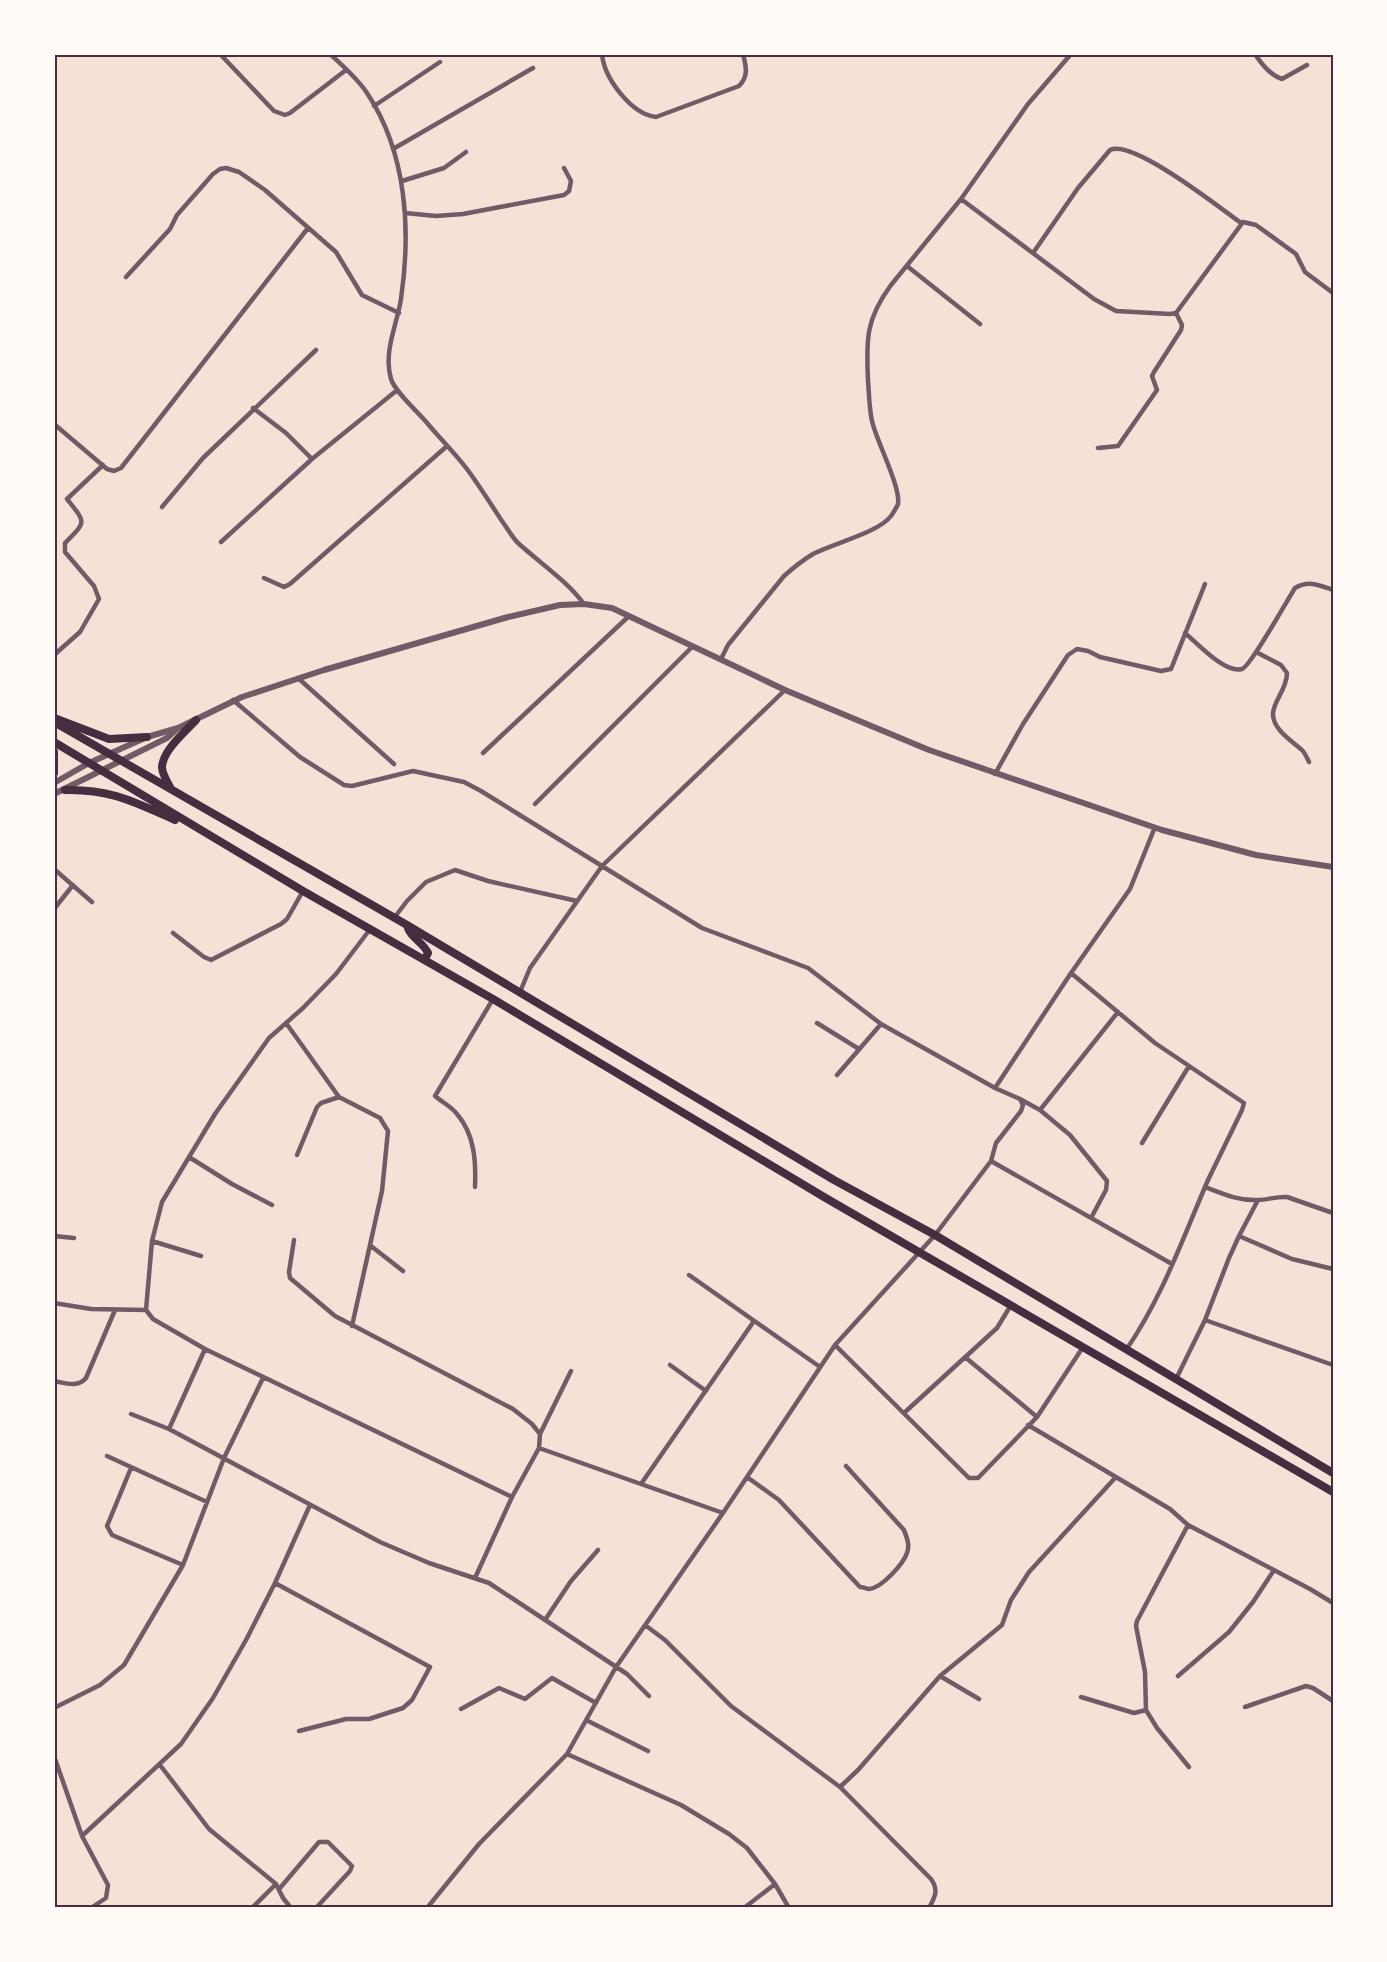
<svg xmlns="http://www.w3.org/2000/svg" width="1387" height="1962" viewBox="0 0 1387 1962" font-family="Poppins,sans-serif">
<rect width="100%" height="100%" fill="#f7e1d7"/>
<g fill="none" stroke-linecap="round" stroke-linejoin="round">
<!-- minor -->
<path stroke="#755966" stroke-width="4.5" d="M220,54l54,57 11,4 5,-2 56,-43
M330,54c13,12 28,25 37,39 40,60 44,137 34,206 -4,26 -18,53 -10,80 4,13 27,33 37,45 14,17 31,33 44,52 10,14 20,30 30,45 5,7 10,16 16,22 22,20 48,37 66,61
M602,54c2,24 29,60 54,63l83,-31c10,-10 7,-20 4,-32
M1255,54c7,11 15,21 27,25l25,-14
M374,106l66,-44
M393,149l140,-81
M402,181l42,-13 22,-16
M961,199l133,100 22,12 54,3 6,-1 67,-91 13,3 40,29 9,18 28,21
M405,213l31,3 27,-2 101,-19 5,-4 2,-10 -7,-13
M1033,253l45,-65 32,-38c23,-11 110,58 131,73
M907,266l73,58
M126,277l44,-48 7,-14 36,-41 7,-5 6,-1 13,4 26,18 71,62 26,43 37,18
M253,408l33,25 26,26
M54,424l53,45 7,2 7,-3 187,-240
M1098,448l20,-2 39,-56 -5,-14 2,-4 27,-42 1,-5 -6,-12
M162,507l41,-49 113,-108
M221,542l91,-83 84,-68
M264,578l20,9 6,-3 157,-138
M1185,633c12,10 40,41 57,36 8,-2 46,-70 53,-81 13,-8 24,-3 38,2
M1256,652l25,13 6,8c0,16 -13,27 -14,40 -1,16 19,28 29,37 3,3 5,8 7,12
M54,655l26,-23 19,-33 -5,-13 -29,-34v-9c22,-22 21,-20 2,-44l36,-34
M721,659l7,-14 56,-69c9,-8 19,-16 29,-22 21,-11 65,-21 78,-38 2,-3 6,-9 7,-12 3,-17 -22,-64 -26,-83 -3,-14 -3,-28 -4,-41 -2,-41 -2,-61 23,-95l70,-86 67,-95 43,-50
M298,678l96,86
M233,700l67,57 44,28 8,1 61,-15 51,11 17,9 221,137 106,40 73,56 114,64 25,11 20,11 30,25 37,46 -1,9 -15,28
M483,753l146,-137
M995,774l28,-50 45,-69 9,-6 11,2 12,6 61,14 10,-2 34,-85
M535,804l158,-158
M54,869l38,33
M54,909l19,-24
M394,918l13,-17 19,-19 29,-12 33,11 89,20
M173,933l31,24 7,3 70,-36 6,-5 16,-28
M1071,973l84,70 89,60 -2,7c-11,23 -23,47 -34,70 -25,58 -46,118 -82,170
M520,992l10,-24 72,-102 183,-176
M286,1023l53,74 41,21 8,13 -6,60 -30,135
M817,1023l42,26
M837,1075l44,-51
M995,1088l76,-115 59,-84 25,-62
M1040,1110l78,-98
M1142,1143l47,-77
M297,1155l20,-48 4,-4 18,-6
M189,1157l43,27 40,21
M991,1161l181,103
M475,1187c1,-25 0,-52 -18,-73 -5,-7 -15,-12 -22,-18l58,-97
M1205,1187c18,7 34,14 53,13 10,0 19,-4 29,-3l46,16
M54,1236l20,2
M1239,1236l19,-36
M294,1240l-5,32 1,6 45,38 178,93 19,15 8,10 -1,14 -27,49 -37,81
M152,1241l49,15
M371,1246l32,25
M689,1275l131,92
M54,1303l37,6 55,1 7,9 52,30 307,148
M146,1310l6,-69 10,-39 53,-88 54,-76 34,-30 33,-34 35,-46
M1205,1320l128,45
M835,1345l134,133h9l59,-61 46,-70
M965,1357l72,60
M670,1365l36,26
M1176,1379l29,-59 24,-62 10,-22 53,23 41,10
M54,1381c11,2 24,7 32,-3l29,-68
M904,1413l93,-85 14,-23
M131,1414l38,15 211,113 49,21 60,20 138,91 22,22
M1028,1425l142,84 18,16 122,64 23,14
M169,1429l36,-80
M540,1434l31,-63
M539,1448l184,65
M107,1456l100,46
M131,1468l-24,58 5,9 71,30
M747,1477l32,23 81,87c3,0 7,2 9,2 13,-1 34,-25 38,-36 3,-8 0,-15 -3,-23l-58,-64
M641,1484l113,-163
M275,1583l155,84 -18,33 -9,8 -34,11h-23l-47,12
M545,1620l26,-39 27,-31
M645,1625l20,15 66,66 109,81 18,-17 82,-94 39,23
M940,1676l62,-51 9,-25 18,-28 86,-94
M1178,1676l51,-44 24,-30 21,-32
M1081,1697l53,16 12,-3 -1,-38 -9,-46 1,-5 51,-96
M1245,1707l61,-21 7,2 20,13
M54,1708l46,-23 24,-20 59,-100 41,-107 39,-80
M461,1709l38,-21 26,11 27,-21 44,25
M1146,1710l11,18 32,39
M586,1720l62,31
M567,1754l114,51 48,29 18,14 28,36 14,24
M54,1756l28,80 26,49 -2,13 -15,10
M160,1765l49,64 67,55 7,14 8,10
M840,1787l91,92c8,11 4,18 -2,29
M82,1836l99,-92 32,-46 33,-58 29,-57 35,-78
M280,1888l39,-46h9l24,24 -2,5 -34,37
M252,1908l24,-24
M427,1908l52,-64 88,-90 49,-87 107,-154 112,-168 100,-110 56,-74 5,-18 25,-32 2,-6 -3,-6
M744,1908l31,-24"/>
<!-- tertiary -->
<path stroke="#755966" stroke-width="6" d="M54,783l35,-20 58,-26 31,-9 64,-31 82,-27 184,-53 52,-12 24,-1 28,4 173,82 144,60 233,80 94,25 77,12
M54,794l113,-56 11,-10"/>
<!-- trunk -->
<path stroke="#4a2c40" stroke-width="8" d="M57,719l52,20 38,-2
M54,722l353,203 427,255 101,55 398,238
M54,742l249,149 190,108 331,198 509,295
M54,752v21
M171,789c-3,-6 -9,-15 -9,-22 1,-17 23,-35 34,-47
M65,790c46,-1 69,12 110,30
M407,925c3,13 16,17 21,28l-3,6"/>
</g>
<!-- border -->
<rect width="1387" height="1962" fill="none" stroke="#fffaf5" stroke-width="111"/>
<rect x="56" y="56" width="1276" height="1850" fill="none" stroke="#4a2c40" stroke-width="2"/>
</svg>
